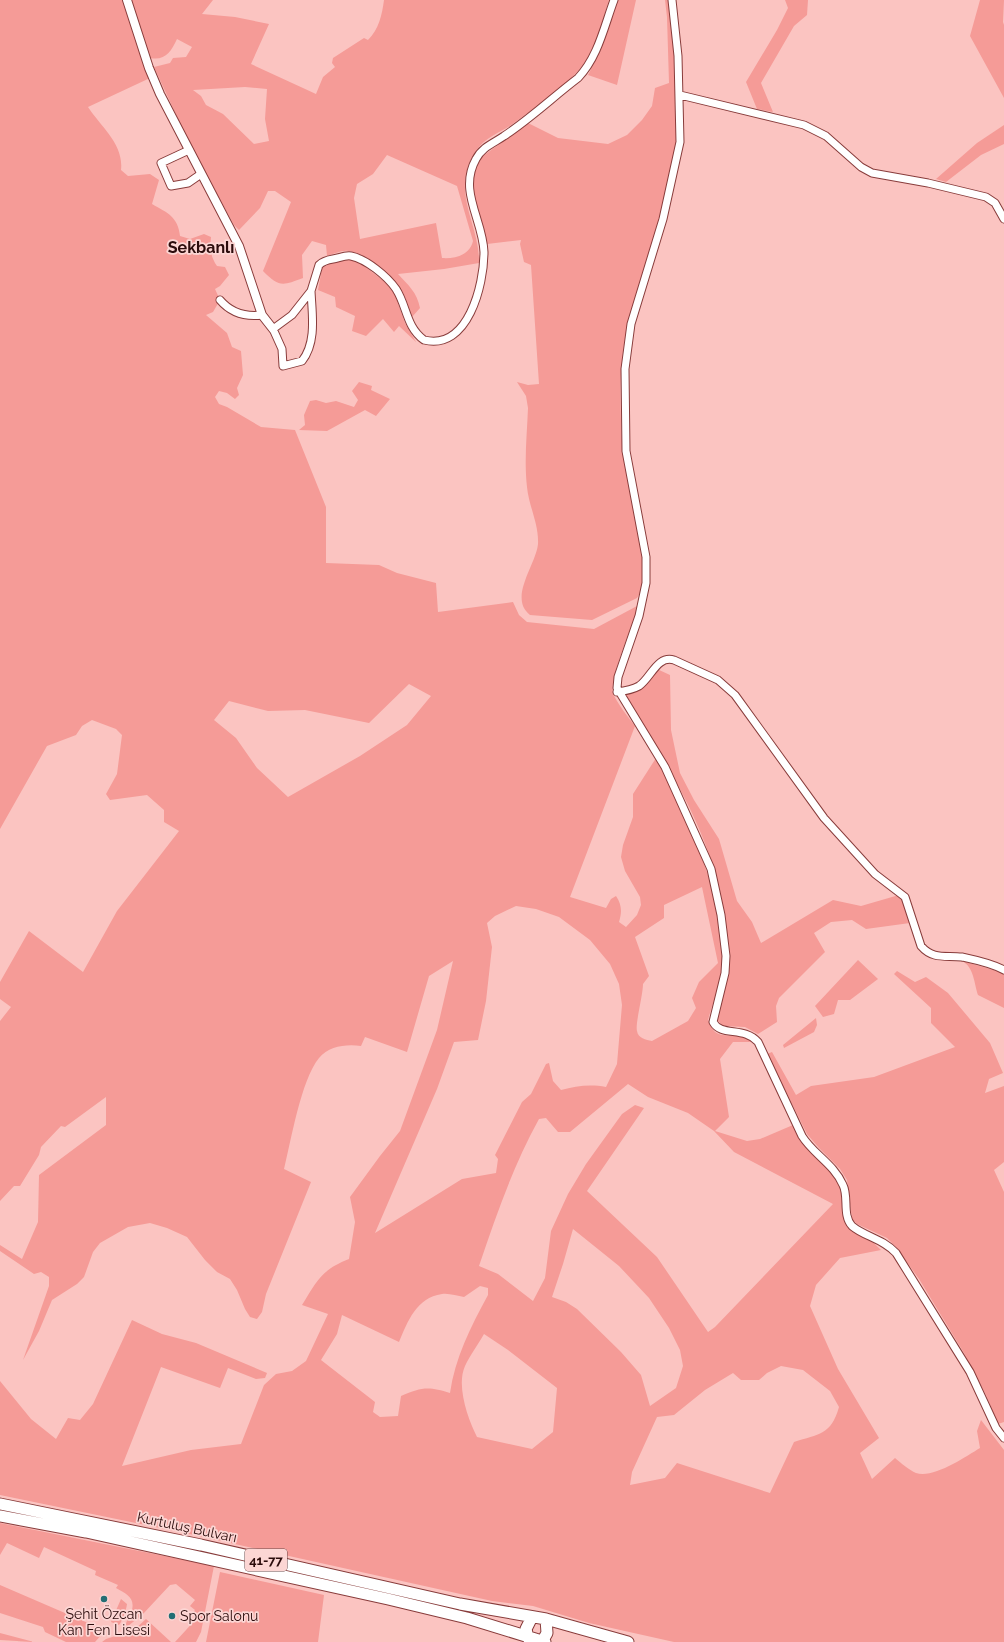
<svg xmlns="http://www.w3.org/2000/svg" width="1004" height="1642" viewBox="0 0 1004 1642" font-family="Raleway,sans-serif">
<rect width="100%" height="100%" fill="#fbc4c1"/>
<!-- green -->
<path fill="#f59b97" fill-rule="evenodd" d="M0,0h125l25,78 -62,29c13,20 36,37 33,63l7,6 22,-2 9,6 -7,24c16,9 26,13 28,32l10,3 14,-5 7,3c-1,11 -1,19 6,29l8,1 4,8 -9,11 -5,3 5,11 -7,12 -7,3 21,18 5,14 9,4 2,24 -6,13 2,7 -4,4 -8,-6 -8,-2 -4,6 4,7 8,3 34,20 34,3 31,77v56l53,2 18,8 39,10 2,29 75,-10 6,13 8,7 67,7 43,-23 1,2c-5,16 -29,71 -25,85 3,9 16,25 22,33l-65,171 36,11 5,-9 5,-3c6,9 6,16 3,26l7,5 11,-12 4,-10 -1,-8 -15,-26 -4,-14 2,-12 10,-28v-23l23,-36c10,14 16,31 23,46 23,50 44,101 44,157 0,19 -10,40 -15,59 2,3 4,8 6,11 10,10 29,-2 39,11h-20l-13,17 9,58 -14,14 32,10 13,-2 33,-14 11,20 20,18 13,17 6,14v19l38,37 -41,8 -24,27 -6,21 28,63 41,69 -19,15 12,26 23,-21c6,5 14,12 21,15 17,6 49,-16 64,-25l-3,-17 4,-11 23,30v192h-330l-85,-19 -56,-17 -41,-5 -293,-65 -199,-41v-114l31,38 25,20 12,-21 12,2 13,-16 39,-84 30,14 34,9 71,30 -2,5 -9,1 -28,-11 -8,20 -59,-21 -39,99 69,-16 50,-6 23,-59 12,-11 16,-3 14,-10 22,-47 -26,-9c15,-24 19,-35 47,-46l6,-37 -5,-25 30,-41 20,-25 37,-101 16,-69 -24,15 -22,76 -42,-15 -4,9c-15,-2 -32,0 -42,12 -18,22 -28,83 -35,111l27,13 -45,112 -4,18 -5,7 -7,-2 -5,-8 -8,-19 -7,-11 -13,-7 -12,-12 -18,-23 -20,-9 -17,-5 -22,4 -28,16 -7,9 -9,25 -7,7 -25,16 -13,31 -16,29 26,-74v-9l-8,-5 -7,2 -34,-23v-6l22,14 16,-37 1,-47 67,-50v-28l-41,30 -4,-1 -20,21 -2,8 -19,31h-6l-14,15v-180l11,-14 -11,-8v-17l29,-51 54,41 34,-61 62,-80 -15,-9v-12l-17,-15 -37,5 -4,-6 11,-20 5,-39 -6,-6 -24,-9 -10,6 -6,9 -29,11 -47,83zM409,684l22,12 -24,29 -47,31 -72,41 -31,-29 -21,-30 -22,-18 15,-19 39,10 37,-1 64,13zM702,887l16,76 -19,19 -7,16 4,10 -8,13 -36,20c-6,-1 -14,-3 -15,-10 -2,-7 6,-36 6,-47l6,-8 -14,-39 29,-19v-13zM516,906l20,3 23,8 31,23 20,24 9,20 3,21 -5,59 -11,23c-16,-3 -30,-1 -45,3l-8,-9 -4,-18 -3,1 -15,30 -9,8 -27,53 3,4 -2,14 -34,6 -87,54 62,-144 17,-47 24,-2 8,-39 6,-54 -5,-24 8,-7zM628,1084l20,13 40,16 26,18 20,21 99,52 -118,123 -7,5 -51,-75 -70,-66 57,-83 -9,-3 -13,9 -36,50 -18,30 -17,37 -6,47 -12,23 -35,-27 -19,-8c17,-50 34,-100 60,-147l7,-1 12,14h12zM573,1229l46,37 30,32 20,30 11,22 3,16 -7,22 -26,18 -9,-31 -20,-23 -44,-43 -11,-7 -14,-5 11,-33zM480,1286l8,2v7c-17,31 -33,63 -38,98 -21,-7 -29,-6 -49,3l-3,20 -18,1 -7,-5 2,-10 -54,-42 16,-26 5,-19 57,27c9,-21 17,-44 43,-48 7,-1 15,2 22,3zM484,1334l24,16 49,38 -4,44 -21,17 -55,-12c-9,-18 -21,-51 -12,-71 5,-11 13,-21 19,-32zM781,1366l22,4 27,21 9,16c-8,28 -20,27 -45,35l-24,51 -93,-30 -12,15 -35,7 2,-13 25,-55 17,-2 31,-25 28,-17 8,7h18l8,-7z
M130,0h83l-11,14 33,3 34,7 -18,40 65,30 7,-17 12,-10 -3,-4 1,-5 31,-20 4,2c11,-11 14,-25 16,-40h225c-7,21 -12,47 -26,65 -16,21 -47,42 -69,58 -11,8 -26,13 -35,24 -6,7 -11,18 -13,27 -6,30 14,58 13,89l-35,6 -46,5c10,11 19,18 22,34l-8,9c-3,-8 -5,-16 -9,-24 -7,-14 -38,-41 -55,-42 -6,-1 -14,3 -21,5l-1,-11 -14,-4 -10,14 1,23c-21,8 -24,9 -40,-7l28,-69 -16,-11h-7l-8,17 -21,22 -5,-5 -44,-80 -36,-78 16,-4 3,-5 13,-1 6,-10 -15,-8c-6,13 -12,22 -27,19zM245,87l22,2 -2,30 4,22 -15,3 -31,-30 -17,-9 -5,-9 -8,-6zM387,155l70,31 16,55c-3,14 -18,18 -31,17l-6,-35 -76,16 -6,-41 3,-14 16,-10z
M616,0h20l-19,85 -29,-10 14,-28z
M665,0h4c4,37 7,73 7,110 1,10 2,20 1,30 -7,66 -36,126 -50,189 -7,30 -7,62 -6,92 0,15 2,31 4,45 5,29 30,110 12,132l-45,22 -62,-5c-22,-17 6,-50 8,-71 1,-20 -9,-37 -11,-57 -3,-26 0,-53 1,-79l-2,-12 -9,-14 11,3 11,-1 -8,-119 -7,-3 -4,-18 1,-4 -34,4c-5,-26 -28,-66 -4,-88l45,-33 30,15 50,6 19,-9 15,-15 10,-14 3,-18 14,-5 -2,-66z
M785,0h23l-1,15 -13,11 -33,57 12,29 -16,-3 -11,-27 31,-52 11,-22z
M980,0h24l-1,22 1,3v73l-34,-62z
M1004,125v19l-23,11 -35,27 -10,-3 41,-36z
M346,258l13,4 30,23 5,7 11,31 11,19 -17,-16 -5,6 -11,-13 -17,17 -14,-5 3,-15 -19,-9 -1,-10 -17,-7 4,-22 11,-6z
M359,382l13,4 -1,4 19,9 -14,17 -11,-6 -38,21 -28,-1 6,-5 -1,-10 6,-14 6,-1 10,3 10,-2 18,6 4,-7 -6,-9z
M657,669l13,6 1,55 9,43 14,27 25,39 18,62 15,21 9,21 72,-43 28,6 38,-11 5,7 6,21 -44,6 -14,-9 -21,2 -17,11 11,19 -46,46 -3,8 1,16 -19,12 -13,-7 -22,-1 -7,-7c6,-22 7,-42 9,-64 0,-8 2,-18 1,-27 -7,-82 -59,-167 -104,-234h4z
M858,960l20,19 -28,21h-12l-4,14 -11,3 -8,-11z
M962,961l42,12v35l-26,-13c-4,-12 -4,-28 -16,-34z
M897,971l18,11 11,-5 22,16 42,50 13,30 -14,6 -4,14 19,-7v76l-10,8 10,22v230l-6,2 -12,-29 -22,-42 -45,-74 -23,-32 -9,-9 -30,-14 -5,-5 -5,-39 -7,-11 -21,-21 -12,-14 -40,-80 5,-2 24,43 15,-9 63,-9 81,-30 -24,-24v-15l-37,-34z
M816,1018l1,7 -3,7 -30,16 -1,-3z
M0,1523l214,43 -13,66 -5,10h-21l22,-24 -5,-4 3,-4 -5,-4 5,-6 -19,-16 -6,1 -27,29 -15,12 -2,-1c0,-4 2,-5 4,-9 7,-17 -1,-21 -14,-28l2,-3 -23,-10 1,-4 -52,-24 -5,11 -32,-15 -7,12z
M220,1572l104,23 -6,47h-112z
M0,1585l102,44 1,4 -8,9h-29l-21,-10 -2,-5 -43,-14z
M121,1599l6,5c-1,7 -4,16 -8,21l-8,-3z
M146,1619l25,23h-69l4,-3 28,-9z
M0,1633l34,9 -34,-2z"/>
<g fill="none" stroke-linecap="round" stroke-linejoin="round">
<defs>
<path id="minor" d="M672,0l6,56 2,86 -17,77 -32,105 -6,45 1,82 20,106v26l-7,33 -21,61 -1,11 48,79 46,102 10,46 5,41 -1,17 -12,49c8,15 31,4 45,20l44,94c11,18 32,28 41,49 6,12 -1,30 9,41 13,11 30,12 44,27l74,119 26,56 8,10
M680,95l124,30 22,11 35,31 11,6 56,10 58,14 9,6 9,16
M189,150l-28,13 10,23 17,-3 13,-9
M311,291c1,23 6,51 -9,70l-19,5 -1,-17 -9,-20 19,-14 19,-24 8,-26c4,-4 8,-5 14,-6 6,-1 12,-4 18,-3 15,3 36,20 45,33 11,17 10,38 28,51 44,11 60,-55 60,-88 -1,-32 -26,-61 -8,-93 6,-12 18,-16 28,-23 26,-17 49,-39 74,-58 20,-21 26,-51 36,-78
M220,300c11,13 26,17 42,15
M617,692c8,-1 15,-2 22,-6 12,-8 18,-31 35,-26l44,20 17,15 89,123 51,56 30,23 16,49c12,14 25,9 41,11 14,3 29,6 42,13"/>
<path id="tertiary" d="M127,0l22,68 11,26 79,152 23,69 11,14"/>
<path id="trunk" d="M0,1504l201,41 259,59 86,15 82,23
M0,1516l86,16 302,67 79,19 78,24
M528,1638l-2,-9 6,-12
M542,1642l5,-9 -1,-14"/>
</defs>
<!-- minor casing -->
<use href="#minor" stroke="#883c3b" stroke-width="9"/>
<!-- tertiary casing -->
<use href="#tertiary" stroke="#883c3b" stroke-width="10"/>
<!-- trunk casing -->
<use href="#trunk" stroke="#883c3b" stroke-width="13"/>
<!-- minor -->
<use href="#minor" stroke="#fff" stroke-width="7"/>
<!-- tertiary -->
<use href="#tertiary" stroke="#fff" stroke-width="8"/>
<!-- trunk -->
<use href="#trunk" stroke="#fff" stroke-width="11"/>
</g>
<!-- markers -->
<g fill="#236e74" stroke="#fcd6d4" stroke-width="1.5">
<circle cx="104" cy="1599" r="4"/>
<circle cx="172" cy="1616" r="4"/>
</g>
<g text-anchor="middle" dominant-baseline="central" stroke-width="3.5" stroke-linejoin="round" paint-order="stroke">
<!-- shield labels -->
<rect fill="#fcd6d4" stroke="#6a4948" stroke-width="1" x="245" y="1549" width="42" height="22" rx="3"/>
<g font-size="13" font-weight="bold" fill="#2c0c0c">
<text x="266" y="1560">41-77</text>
</g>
<!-- street labels -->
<g font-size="14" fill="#2c0c0c" stroke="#fcd6d4">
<text transform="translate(187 1527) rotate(12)">Kurtuluş Bulvarı</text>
</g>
<!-- poi labels -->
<g font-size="14" fill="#2c0c0c" stroke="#fcd6d4">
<text x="104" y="1614">Şehit Özcan<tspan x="104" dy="16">Kan Fen Lisesi</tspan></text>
<text x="180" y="1616" text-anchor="start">Spor Salonu</text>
</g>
<!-- quarter labels -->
<g font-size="16" font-weight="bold" fill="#2c0c0c" stroke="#fcd6d4">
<text x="201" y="247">Sekbanlı</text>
</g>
</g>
</svg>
